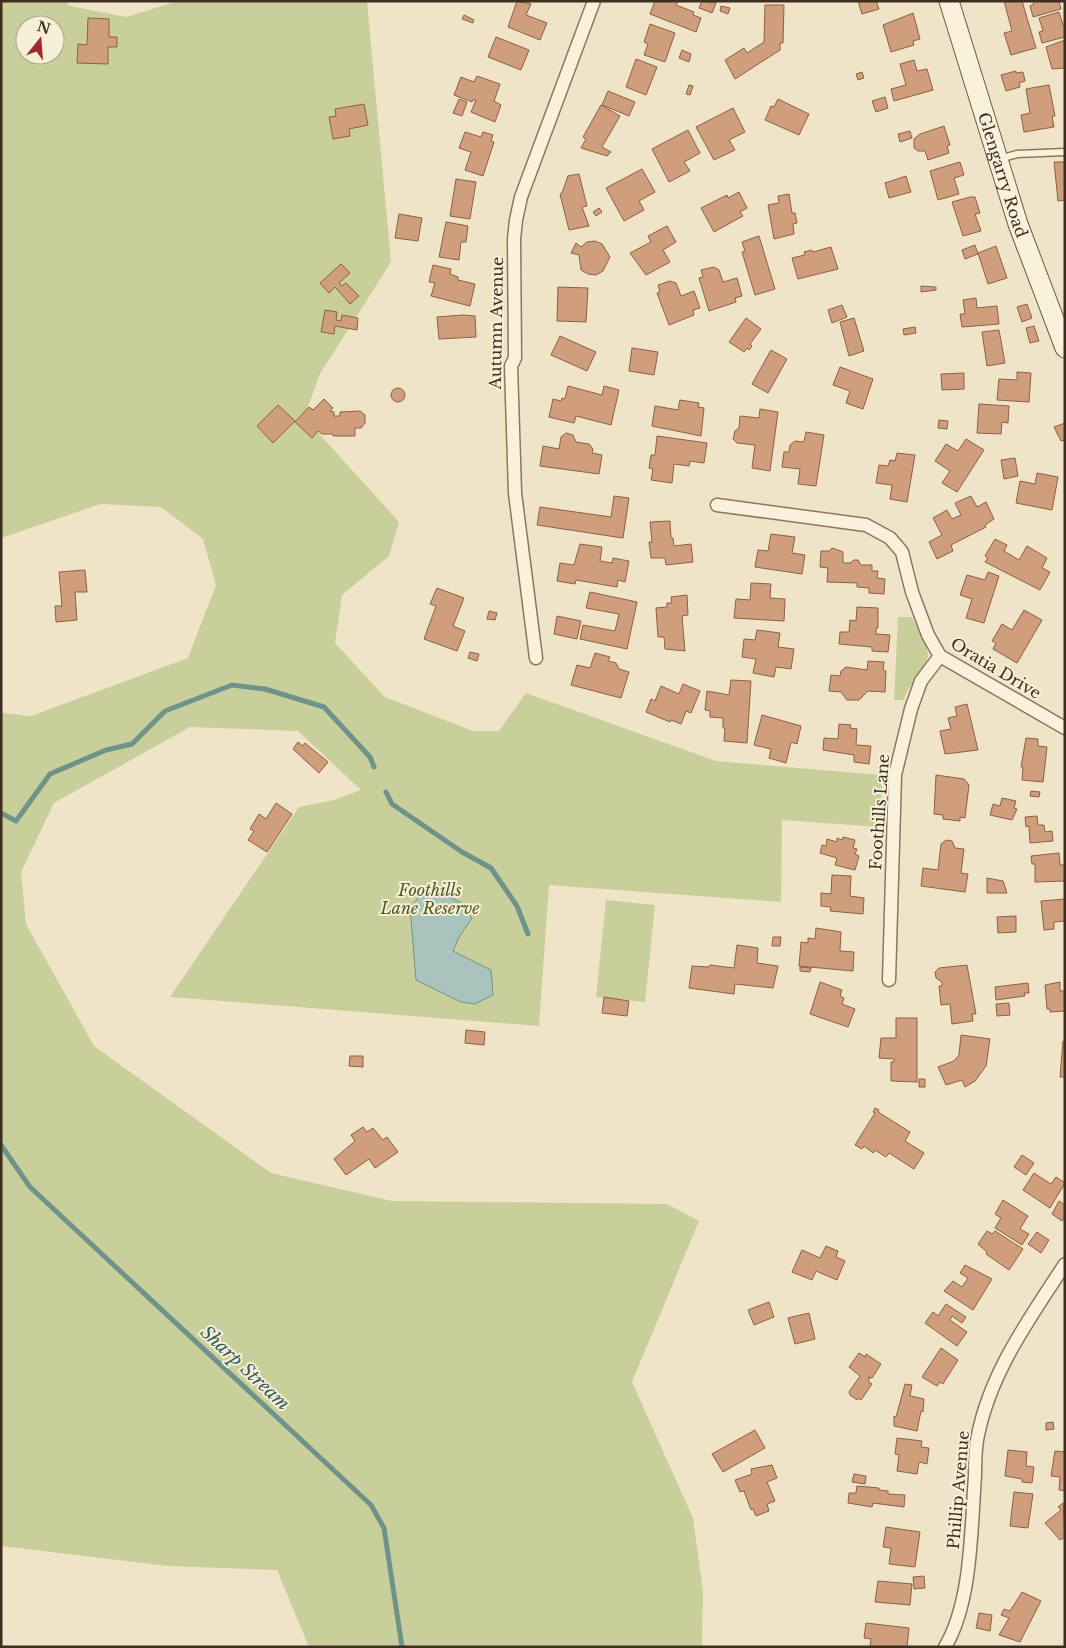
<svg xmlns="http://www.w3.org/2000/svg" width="1066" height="1648" viewBox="0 0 1066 1648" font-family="'Libre Baskerville',serif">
<rect width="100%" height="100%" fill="#f0e4c8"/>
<!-- green -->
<path fill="#c9cf9b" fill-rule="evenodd" d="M1,1h64l5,5 56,11 52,-16h189l24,261 -71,112 -16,43 95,105 -10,34 -47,39 -7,48 50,54 88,34h26l27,-38 190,68 166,14 -2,52 -98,-7 -1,82 -232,-17 -10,141 -369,-29 129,-190 35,-7 27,-10 -63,-59 -108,-4 -136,76 -33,69 5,52 68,122 177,127 121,28 275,3 32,17 -67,161 61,136 10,73 -1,56h-393l-32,-77 -109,-4 -167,-20v-833l30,3 157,-58 28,-73 -13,-46 -42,-32 -60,-3 -100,34zM25,25h30v30h-30z
M898,617h14c5,11 14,23 16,36 2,12 -21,32 -24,47h-10z
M606,900l49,5 -10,97 -49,-5z"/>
<!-- water -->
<path fill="#a9c4bc" stroke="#6f938a" d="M447,896l13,6 12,16 -13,19 -6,14 38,19 2,25 -18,9 -14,-2 -45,-22 -6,-73 9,-10z"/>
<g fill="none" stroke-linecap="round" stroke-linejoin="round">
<!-- stream -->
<path stroke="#6f938a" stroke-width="5" d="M386,792l6,12 70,48 29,16 26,38 11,28
M1,813l15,8 34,-47 56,-24 26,-6 33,-33 67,-26 33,4 59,18 46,50 4,10
M1,1145l29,42 341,318 13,23 18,119"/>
</g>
<!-- building -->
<path fill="#cf9f7d" stroke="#8d5f41" d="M517,1l14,3 -5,11 21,8 -7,17 -32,-13z
M655,1h23l-2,4 18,7 -1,3 8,3 -5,14 -46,-18z
M702,1l14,2 -4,10 -13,-5z
M858,1h18l3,8 -17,5z
M1004,1h18l14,47 -25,7 -7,-22 8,-2z
M1033,1h26l2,8 -28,8 -3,-11 4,-2z
M765,5h19l-1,38h-3v7l-45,29 -10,-19 19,-12 3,5 17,-11z
M721,6l9,2 -2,6 -8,-3z
M1059,12l4,13h2v12l-23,6 -3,-11 4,-1 -4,-13z
M913,13l7,26 -7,2 1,4 -23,7 -8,-27z
M464,15l10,5 -1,3 -11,-4z
M88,18l21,1v18h8v10h-9v17l-31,-1 1,-19 9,1z
M650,24l25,9 -10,29 -21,-7 4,-11 -4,-2z
M496,37l33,13 -8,20 -33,-13z
M1065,40v28l-13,1 -6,-22z
M682,50l9,4 -2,8 -10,-4z
M636,59l21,8 -11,28 -20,-8z
M914,60l3,11 10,-2 6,21 -39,11 -3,-12 15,-4 -6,-21z
M1016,71v2l7,-1 2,9 -6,2 1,4 -14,4 -5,-16z
M862,72l2,6 -6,2 -2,-6z
M477,76l23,8 -6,17 7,4 -6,17 -24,-10 5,-12h-3l-1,2 -18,-7 7,-18 13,5z
M689,85l4,1 -3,9 -4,-1z
M1049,85l6,31h-3l2,11 -30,5 -3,-17 9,-2 -4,-24z
M608,91l27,11 -6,14 -27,-11z
M885,97l3,11 -12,4 -4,-11z
M459,99l8,3 -5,14 -9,-3z
M778,99l31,15 -10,21 -34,-15 6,-14 3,1z
M364,104l4,21 -19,4 1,7 -17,3 -4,-22 7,-1 -1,-7z
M601,105l19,11 -18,31 9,5 -4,4 -26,-8 5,-9 -3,-2z
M733,108l12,24 -16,8 6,10 -21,10 -18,-33z
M944,126l6,19 -3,1 2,7 -21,7 -3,-9h-7l-4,-3v-9l6,-5z
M688,130l12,23 -16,9 6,9 -21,11 -17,-33z
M910,131l2,7 -12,4 -2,-8z
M465,132l16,5 2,-5 10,3 -2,6 3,1 -11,34 -18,-6 6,-18 -12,-4z
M960,162l4,13 -10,3 5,16 -21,6 -8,-29z
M1054,162h11v38l-7,1z
M642,169l13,23 -16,9 5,9 -20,11 -18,-33z
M579,174l8,32 -5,1 7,19 -20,4 -9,-36 2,-1 6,-17z
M906,176l5,16 -22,6 -4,-15z
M456,179l20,3 -6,37 -20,-3z
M739,192l8,16 -7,4 3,4 -29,16 -13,-24 26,-13 1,3z
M789,194l3,19h3l2,10 -4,1 1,10 -20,5 -6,-34 11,-2 -1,-7z
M970,197h5l5,16 -5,1 6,17 -18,5 -11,-34z
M599,208l3,4 -6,4 -3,-4z
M399,214l23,4 -4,23 -23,-3z
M446,222l22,4 -2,16h-5l-2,18 -20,-3z
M667,226l9,16 -13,8 7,12 -24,13 -16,-22 21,-11 -3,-6z
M759,236l16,53 -20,6 -13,-43 3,-1 -3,-9z
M595,241l7,3 8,13 -7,14 -7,4 -8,-1 -7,-4 -2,-15 -8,-2 5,-10 5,4 6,-5z
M975,245l3,9 -13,5 -3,-9z
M996,246l11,32 -19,6 -10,-31z
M831,247l7,22 -40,10 -6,-21 13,-3 -1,-3 8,-2 1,2z
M341,264l9,9 -11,10 3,3 4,-3 13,13 -9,8 -15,-17 -6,6 -9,-10z
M433,265l18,4 -1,5 8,3v3l17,4 -5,22 -39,-10 4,-13 -6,-1z
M714,267l5,3 4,12 14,-4 5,18 -7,2 1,4 -27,9 -10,-33 4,-1 -2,-7z
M670,281l6,2 5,13 13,-5 6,17 -7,2 1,5 -25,10 -12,-32 3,-1 -2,-7z
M921,286l15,1v3l-15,2z
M558,287l30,1 -2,34 -29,-1z
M976,298l1,10 20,-2 2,18 -37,3 -2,-13h5l-2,-14z
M1027,304l5,14 -10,4 -5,-15z
M842,305l5,12 -15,6 -4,-13z
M325,310l12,2 -1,8 5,1 1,-6 16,3 -1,12 -22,-4 -1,8 -13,-2z
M463,315l12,1 1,21 -37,2 -2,-22z
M746,318l15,11 -11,15 2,2 -3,4 -2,-2 -3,4 -15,-10z
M854,318l10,33 -15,5 -9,-34z
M1034,326l5,15 -9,2 -4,-15z
M915,327l1,6 -12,2 -1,-6z
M999,330l6,33 -18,3 -5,-34z
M560,336l36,16 -9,19 -36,-16z
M632,348l26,4 -4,23 -25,-4z
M771,350l16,9 -19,34 -16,-9z
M840,367l33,12 -10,30 -17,-6 4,-12 -17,-6z
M1017,372l14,1 -2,29 -32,-2 2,-21 18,1z
M964,373v16l-22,1 -1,-16z
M568,386l34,9 2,-9 15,4 -8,35 -35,-9 -2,7 -25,-6 4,-18 8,2 1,-3 3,1z
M391 395a7 7 0 1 1 14 0a7 7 0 1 1-14 0Z
M324,399l9,9 -3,3 4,1v4h6v-4l20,-1 5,4v8l-4,5h-6v8h-22v-2h-11l-4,-3 -6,7 -17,-16 14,-15 4,3z
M680,400l19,3 -1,4 6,1 -3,28 -49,-10 3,-20 23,4z
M979,404l30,2 -1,17 -6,-1 -1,12 -24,-1z
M278,405l17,16 -22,22 -16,-17z
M760,409l18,3 -8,59 -18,-3 3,-23 -18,-2 -4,-4 2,-8 4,-3 1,-12 19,2z
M939,420l9,1 -1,8 -9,-1z
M1065,423v17l-4,1 -7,-14z
M806,432l18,3 -8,51 -18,-2 2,-15 -18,-2 2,-15h5l1,-7 5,-4 9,1z
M566,433l7,2 3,7 13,2 4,5 -1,4 10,2 -3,19 -59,-8 3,-20 16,3 2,-12z
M657,436l50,7 -3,20 -14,-2 -1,5 -15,-2 -2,19 -21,-3 2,-11 -4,-1 2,-13h4z
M966,439l18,11 -27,42 -15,-9 8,-12 -15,-10 11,-17 12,7z
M897,453l18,2 -8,47 -17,-3 2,-14 -16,-2 3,-18 9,1 2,-6 5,1z
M1015,458l3,18 -14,3 -3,-19z
M1037,473l21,4 -6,33 -36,-7 4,-22 15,3z
M614,496l15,2 -6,40 -86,-13 3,-18 71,10z
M971,496l6,11 9,-5 8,17 -9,6 1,2 -35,18 2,6 -16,8 -8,-17 13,-7 -9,-17 14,-8 5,9 9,-4 -6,-12z
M670,521l1,17h2l1,8 17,-2 2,18 -27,3 -1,-7h-14l-2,-16h3l-2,-20z
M771,534l24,3 -3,16 13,2 -3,19 -47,-7 3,-17 10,1z
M995,539l12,6 -3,6 15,9 8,-14 20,12 -5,10 8,4 -10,18 -55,-28 3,-4 -3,-2z
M580,544l22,3 -2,14 12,2 1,-5 16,3 -4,21 -7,-2 -1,7 -41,-7 -1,4 -18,-3 3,-18 14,2z
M832,548l11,4v11h7l4,-3h4l3,5h11v6h6l-1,7 8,1 -1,15 -15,-1v-5l-12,-1v-4l-30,-1 1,-14 -8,-1 1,-16h8z
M85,570l2,22h-12l2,28 -21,2 -1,-16h7l-3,-34z
M988,572l11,4 -15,47 -18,-5 6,-19 -12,-4 7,-20 18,5z
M751,583l20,1 -1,14 15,1 -1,22 -50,-3 2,-19 14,1z
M437,588l27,10 -11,28 12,5 -8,20 -33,-12 12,-33 -6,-2z
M590,592l47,10 -10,47 -47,-10 3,-14 32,6 4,-17 -33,-6z
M687,595l1,20 -6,1 3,35 -20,-2 -1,-12h-6l-2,-29 11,-1v-4h5l-1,-6z
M857,607l21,1v20h-2v6l14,1 -2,17 -16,-1v-4l-33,-3 1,-12h9l1,-12 6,1z
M1024,610l18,10 -25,43 -24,-14 3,-6 -4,-2 10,-17 10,6z
M489,611l8,2 -2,7 -8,-1z
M557,616l24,5 -4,18 -23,-5z
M757,630l23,3 -2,14 16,2 -3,20 -15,-2 -2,10 -21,-4 3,-14 -14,-2 2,-18 11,1z
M470,652l9,2 -2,7 -9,-3z
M595,653l15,4 -2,4 8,2 3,6 10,3 -8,26 -50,-13 6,-20 13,3z
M868,661l16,1 -1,8 3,1 -1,21 -17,-1 -9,9h-12l-6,-8 -12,-1 2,-16 9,1 1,-5 5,-4 21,3z
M731,680l20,1 -4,62 -23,-2 1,-13h-2v-10l-13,-1v-6l-5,-1 2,-19 22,4z
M683,684l17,7 -9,22 -5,-2 -5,13 -10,-4 -1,2 -24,-10 5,-13 4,2 6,-15 18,8z
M967,704l11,46 -33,4 -5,-23 11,-2 -3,-11 9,-2 -2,-9z
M762,715l39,11 -4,18 -6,-2 -5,21 -17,-5 2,-9 -17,-4z
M839,724l12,1 -1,3 7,1 -1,16 15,1 -2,18 -15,-2v-7l-31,-5 1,-12 14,1z
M1026,738l12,1v7l9,1 -4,35 -21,-2 1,-13h-2z
M298,742l5,4 2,-3 23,19 -9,11 -26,-24z
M936,775l28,4 5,6 -4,33 -5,-1v4l-17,-2v-4l-9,-1z
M1031,791l9,1 -1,5 -9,-1z
M1002,798l14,3 -2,7 3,1 -5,11 -22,-5 3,-11 7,2z
M276,803l16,11 -25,38 -19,-12 6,-9 -4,-2 9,-15 7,5z
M1037,816l1,9h6l1,7 7,-1 1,10 -23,2 -1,-17 -3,1 -1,-10z
M843,837l12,3 -2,8 4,1 -2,5 4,2 -4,14 -20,-5 2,-7 -17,-5 2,-8 4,1 1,-7 10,3v-4l5,2z
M946,840l6,1 3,7 9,1 -3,24 7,1 -3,18 -44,-6 2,-18 15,2 3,-26z
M1059,853l1,12h5v16l-30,1v-18h-3l-1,-8z
M832,875l19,1 -1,20 14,2 -1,16 -33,-3 1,-4 -10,-1v-13l10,1z
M987,878l16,3 4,12h-20z
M1065,899v22l-11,1v7l-10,1 -3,-29z
M1016,916v16l-18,1 -1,-16z
M816,928l25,4 -1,19 14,1 -1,19 -54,-5 2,-24 7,1v-5l7,1z
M773,937h8l-1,9h-8z
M737,945l21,3 -1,15 21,3 -5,22 -38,-4 -1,10 -45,-6 3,-22 17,1 1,-2 24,3z
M967,965l9,49h-4l1,7 -21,3 -2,-20 -9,1 -2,-19h3v-4l-6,-4 -1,-6 4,-4z
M800,967l11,1 -1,4 -10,-1z
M820,982l22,8 -2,6 4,2 -2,6 13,5 -7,18 -38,-13z
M1060,982v9h5v20l-15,1v-3h-3l-2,-24z
M1028,983l1,10h-5l1,3 -29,4 -1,-13z
M604,997l25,4 -2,15 -25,-3z
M1009,1003l1,12 -13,1 -1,-12z
M896,1018h21v64l-26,-1v-19h3v-3l-15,-1 2,-20h15z
M466,1030l19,2 -1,13 -19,-2z
M961,1035l29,4 -4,27 -11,15 -10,6 -3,-7 -16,5 -8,-18 16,-6 5,-6z
M1063,1041l2,1v35h-5z
M350,1056h13v11l-14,-1z
M919,1079h6v8h-6z
M875,1108l4,2 -1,2 32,20 -5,9 19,12 -10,16 -25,-16 -3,4 -11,-7 -2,3 -9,-7 -2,3 -7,-4 20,-32 -2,-1z
M363,1127l4,5 6,-4 10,12 4,-3 11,15 -23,16 -6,-9 -23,16 -12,-16 21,-18 -4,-6z
M1022,1155l12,8 -8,12 -12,-8z
M1034,1173l17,11 5,-7 9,6 -15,25 -27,-18z
M1003,1200l25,16 -8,13 9,5 -7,11 -27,-17 6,-10 -6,-4z
M1059,1201l6,4v11l-3,5 -10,-7z
M987,1231l5,3 3,-3 28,18 -14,21 -23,-16 1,-2 -9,-8z
M1037,1232l12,8 -8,13 -13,-9z
M826,1246l12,5 -2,6 9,4 -8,19 -21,-9 -4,9 -20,-8 10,-22 18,8z
M965,1265l27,14 -19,31 -29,-19 9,-10 9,6 6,-9 -8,-5z
M769,1302l5,15 -20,8 -6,-15z
M946,1304l20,13 -4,6 -10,-7 -2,4 17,12 -10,14 -32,-23 8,-11 5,4z
M809,1313l6,26 -20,5 -7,-26z
M941,1348l17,12 -15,24 -3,-2 -3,4 -15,-9z
M859,1353l6,4 1,-3 15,10 -9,14 -4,-1 2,1 -2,3 4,3 -11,16 -3,-2 -1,2 -7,-5 -1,-3 11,-16 -11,-9z
M905,1384l7,1 -2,11 14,3 -1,13 -2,-1 -4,20 -23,-5v-10l2,1z
M1053,1422l1,7 -8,1v-7z
M755,1430l10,18 -42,24 -11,-18z
M897,1438l25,3 -1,6 8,1 -2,16 -8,-2 -2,12 -20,-3 2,-16 -4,-1z
M1008,1450l19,2 -1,14 8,1 -2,16 -10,-1v-3l-17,-3z
M1064,1450h1v41l-6,-1 1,-13 -9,-1 4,-25 9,1z
M772,1465l5,13 -10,4 8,19 -8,3 2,7 -13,5 -3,-7 -2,1 -7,-19 -4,1 -5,-12 17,-6 -1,-5z
M854,1474l12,2 -1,8 -13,-2z
M857,1486l22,2v2l9,1v3l17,1 -1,12 -31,-4 -1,4 -24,-4 1,-10h7z
M1014,1492l19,2 -5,34 -18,-2z
M1063,1503l2,34 -5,3 -15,-17 16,-13 -3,-3z
M886,1527l34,5 -5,35 -26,-3 2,-16 -8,-1z
M924,1576l1,12 -11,1 -1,-12z
M878,1581l34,3 -2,21 -35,-3z
M1022,1592l19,9 -21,41 -21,-7 10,-17 -8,-3 3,-6 6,2z
M979,1613l13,2 -2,16 -14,-3z
M866,1623l43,5 -2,19h-37l1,-8 -7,-1z"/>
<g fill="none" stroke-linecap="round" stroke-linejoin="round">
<defs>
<path id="lane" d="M999,159l18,-5 48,-2"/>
<path id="street" d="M717,505l149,20 24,13 12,14 10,40 16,43 12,21 125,72
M536,658l-21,-165 -4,-127 4,-8 -1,-119 2,-19 5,-23 73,-196
M889,980l6,-205 16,-66 10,-28 19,-25
M945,1647c27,-45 26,-119 30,-171 0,-13 0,-28 3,-41 13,-64 52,-117 87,-171"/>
<g id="secondary">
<path id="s1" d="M949,1l69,223 47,124"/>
</g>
</defs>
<!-- lane casing -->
<use href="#lane" stroke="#8d765c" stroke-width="9"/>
<!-- street casing -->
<use href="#street" stroke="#8d765c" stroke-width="15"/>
<!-- secondary casing -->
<use href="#secondary" stroke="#6f573f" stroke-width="21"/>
<!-- lane -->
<use href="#lane" stroke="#faf1dc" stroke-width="6"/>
<!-- street -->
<use href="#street" stroke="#faf1dc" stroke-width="12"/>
<!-- secondary -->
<use href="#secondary" stroke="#faf1dc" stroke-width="19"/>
</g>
<g text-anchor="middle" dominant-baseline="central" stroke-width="4" stroke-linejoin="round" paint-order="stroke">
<!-- street labels -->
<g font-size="16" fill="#3d2e20" stroke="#f7eed8">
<text stroke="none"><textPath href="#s1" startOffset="182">Glengarry Road</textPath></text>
<text transform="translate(496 323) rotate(-89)">Autumn Avenue</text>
<text transform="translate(996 668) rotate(31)">Oratia Drive</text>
<text transform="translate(879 812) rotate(-86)">Foothills Lane</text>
<text transform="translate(958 1490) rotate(-85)">Phillip Avenue</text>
</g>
<!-- park labels -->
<g font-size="16" font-style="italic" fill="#4d5a26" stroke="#f7eed8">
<text x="430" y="890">Foothills<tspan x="430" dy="18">Lane Reserve</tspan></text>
</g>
<!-- water labels -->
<g font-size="18" font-style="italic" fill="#2f5d5a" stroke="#f7eed8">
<text transform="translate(245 1368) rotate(43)">Sharp Stream</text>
</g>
</g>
<!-- border -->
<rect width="1066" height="1648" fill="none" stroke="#3d2e20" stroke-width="5"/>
<!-- north arrow -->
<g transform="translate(40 40) rotate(17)"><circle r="24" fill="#f7eed8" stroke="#ada18e"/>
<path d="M0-4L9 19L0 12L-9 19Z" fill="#9e2a2b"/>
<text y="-8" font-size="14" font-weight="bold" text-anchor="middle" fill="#3d2e20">N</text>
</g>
</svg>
